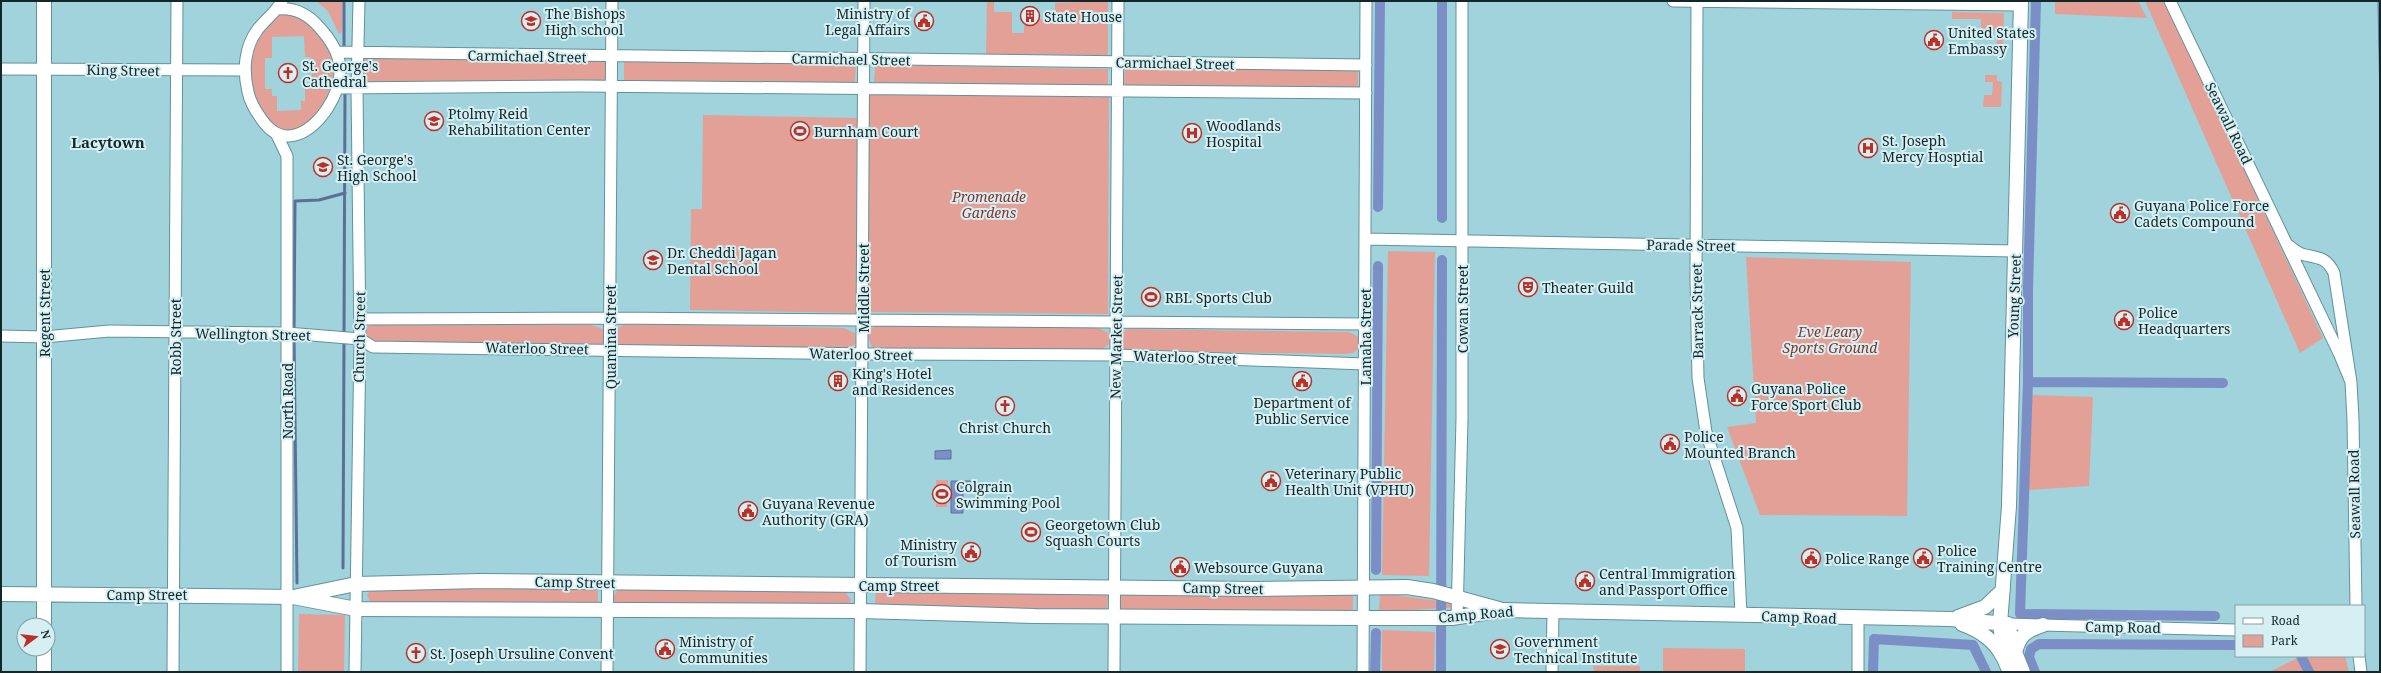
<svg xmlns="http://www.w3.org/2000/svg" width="2381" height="673" viewBox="0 0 2381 673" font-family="'Noto Serif',serif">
<rect width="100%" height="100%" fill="#a0d3dc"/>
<!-- green -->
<path fill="#e3a096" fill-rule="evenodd" d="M316,1h26v31l-3,2 -11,-23z
M987,1h7v11h18v21h12v-14h24v-5h7v-11l53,-2v54l-122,-1z
M2055,1h83l9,17 -92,-4z
M2145,1h20l158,337 -23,15z
M1952,12l52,1 -1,32h-6v-15h-10v6h-6v-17h-29z
M280,14c18,0 26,4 37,20 7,9 15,20 16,32 3,23 -21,67 -47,65 -11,0 -18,-10 -24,-17 -22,-29 -13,-81 18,-100zM304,36l1,21h6l1,31h-7v13h-4v9l-24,1v-15h-5v-7h-7v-31h7v-21z
M363,57l244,4v23l-245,-3z
M624,61l232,2 -1,21 -231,-2z
M875,65l233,4v17l-234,-4z
M1125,68l233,2v17l-234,-2z
M1985,75h12v6l5,1 -1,25h-18l1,-12h8l1,-13h-8z
M869,95l240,1 -1,218 -240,-2z
M703,115l156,3 -3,195 -166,-3 1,-101h11z
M1388,251l47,1 -6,324 -47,-1z
M1746,257l165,5 -4,254 -147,-1 -33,-88 29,-4z
M374,324l217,1 15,5 1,10 -4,5 -232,-3 -6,-7 3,-9z
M649,324l195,4 11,5 1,10 -7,6 -231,-2 -3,-4 1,-14 7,-4z
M986,325l112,3 11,5 1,10 -7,6 -10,1 -197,-2 -24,-1 -4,-10 2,-8 7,-3z
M1128,329l221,3 10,5 2,10 -8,6 -9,1 -221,-3 -3,-3v-15z
M2031,395l62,2 -4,89 -62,4z
M936,480h12l-1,27h-11z
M372,588l220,1 6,3v12h-227l-4,-9z
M622,589l223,3 6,8 -3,7 -231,-2 -4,-7 4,-7z
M876,590h232l-1,22 -232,-4z
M1121,592h232v22l-232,-4z
M1380,593l97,13 -98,6z
M299,614l46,1 -1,57h-46z
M1382,630l53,2 -1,40h-52z
M1663,648l82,1v23h-82z
M2302,656h43l4,16h-80z
M1593,666h47v6h-46z"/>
<!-- water -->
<path fill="#7b8fc6" stroke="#5c7097" d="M2378,1h2v102z
M951,450v9h-16v-8z
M951,481h25v10h-13v22h-12z"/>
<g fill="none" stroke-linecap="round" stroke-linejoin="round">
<!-- stream -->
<path stroke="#5c7097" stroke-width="3" d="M344,1v48
M294,331l1,-130 24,-1 26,-7
M344,335l1,-244
M294,337l3,246
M343,568l1,-227"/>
<!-- canal -->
<path stroke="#7b8fc6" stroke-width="10" d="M1442,1v217
M2036,1l-8,287v94l195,1
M1378,207l2,-206
M2028,382l-8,232 195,2
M1376,570l2,-304
M2301,656l8,16
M1375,672l1,-39
M1441,672l1,-412
M1873,672l1,-33 99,6 13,27
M2035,672l-6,-15 2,-8 8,-5 197,1"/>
<defs>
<path id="minor" d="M1673,1l347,4
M1697,1l-1,278 2,99 8,54 31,96 4,87
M2170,1l169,352 12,29
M277,9c18,-2 31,5 42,18 25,27 28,51 8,82 -18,26 -46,41 -67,8 -5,-7 -10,-16 -12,-25 -5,-21 -4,-45 10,-63 8,-10 18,-17 24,-28
M337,52l1029,13
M1,69l244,1
M339,88l241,-2 786,7
M276,133l11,23v516
M1366,239l649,12
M2288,245c5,4 10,9 17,10 15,3 22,3 29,18l17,109 2,38 3,186
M360,319l250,-1 755,6
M1,336l43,1 65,-6 178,2 73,6 13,8 501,7 242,1 249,9
M1457,618l5,-199v-418
M2008,624l228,6
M2359,656l2,16
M173,672l4,-671
M355,672l5,-333 -3,-251 2,-87
M607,672l5,-671
M860,672l4,-671
M1114,672l4,-671
M1363,672l3,-671
M1552,672l1,-61
M1858,672v-53"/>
<path id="major" d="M1,594l292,3 63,-13 124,-3 777,8 150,-2 26,4 66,18
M293,597l63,12 504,2 175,5 328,2h89l51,-8 447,9 58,5
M1958,617l27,-10 18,-17
M1962,624c17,6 33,17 41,33
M44,625v-624
M2008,625l7,27 8,20
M44,649v23
M2015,652c5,-18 11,-21 28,-27
M2010,672l-5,-11 -5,-37 9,-118 12,-505"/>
</defs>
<!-- minor casing -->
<use href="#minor" stroke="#61929b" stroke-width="13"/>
<!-- major casing -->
<use href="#major" stroke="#61929b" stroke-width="16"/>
<!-- minor -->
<use href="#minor" stroke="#fff" stroke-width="11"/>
<!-- major -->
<use href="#major" stroke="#fff" stroke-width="14"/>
</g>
<!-- icons -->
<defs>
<symbol id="building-ring" viewBox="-11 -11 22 22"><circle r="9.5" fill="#d5eff3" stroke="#bd2f24" stroke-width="1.5"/><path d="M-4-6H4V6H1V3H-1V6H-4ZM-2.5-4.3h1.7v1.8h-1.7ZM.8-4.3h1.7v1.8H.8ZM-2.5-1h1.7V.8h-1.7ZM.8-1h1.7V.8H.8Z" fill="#bd2f24"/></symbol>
<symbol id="school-ring" viewBox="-11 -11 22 22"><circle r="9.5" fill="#d5eff3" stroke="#bd2f24" stroke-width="1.5"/><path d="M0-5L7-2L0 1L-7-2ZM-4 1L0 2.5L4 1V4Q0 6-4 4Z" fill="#bd2f24"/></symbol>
<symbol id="civic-ring" viewBox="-11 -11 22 22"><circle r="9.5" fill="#d5eff3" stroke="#bd2f24" stroke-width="1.5"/><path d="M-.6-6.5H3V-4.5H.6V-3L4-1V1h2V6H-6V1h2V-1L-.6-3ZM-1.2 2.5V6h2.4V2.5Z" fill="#bd2f24"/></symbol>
<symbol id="church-ring" viewBox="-11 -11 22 22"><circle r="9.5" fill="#d5eff3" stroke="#bd2f24" stroke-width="1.5"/><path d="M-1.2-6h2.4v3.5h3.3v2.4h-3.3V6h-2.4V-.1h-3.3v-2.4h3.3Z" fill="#bd2f24"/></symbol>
<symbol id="stadium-ring" viewBox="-11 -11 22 22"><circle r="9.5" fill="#d5eff3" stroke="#bd2f24" stroke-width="1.5"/><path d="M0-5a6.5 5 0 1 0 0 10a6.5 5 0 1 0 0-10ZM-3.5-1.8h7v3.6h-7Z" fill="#bd2f24"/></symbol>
<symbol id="hospital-ring" viewBox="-11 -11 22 22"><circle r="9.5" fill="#d5eff3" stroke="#bd2f24" stroke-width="1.5"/><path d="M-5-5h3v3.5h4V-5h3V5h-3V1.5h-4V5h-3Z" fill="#bd2f24"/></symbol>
<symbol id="theatre-ring" viewBox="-11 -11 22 22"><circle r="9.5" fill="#d5eff3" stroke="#bd2f24" stroke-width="1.5"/><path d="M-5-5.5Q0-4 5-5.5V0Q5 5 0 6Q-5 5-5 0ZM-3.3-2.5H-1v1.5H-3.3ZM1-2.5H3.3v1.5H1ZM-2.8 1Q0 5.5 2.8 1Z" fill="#bd2f24"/></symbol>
<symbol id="university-ring" viewBox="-11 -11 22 22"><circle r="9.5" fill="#d5eff3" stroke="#bd2f24" stroke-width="1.5"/><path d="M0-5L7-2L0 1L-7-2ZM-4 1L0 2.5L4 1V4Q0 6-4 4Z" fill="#bd2f24"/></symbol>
</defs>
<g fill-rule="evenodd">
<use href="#building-ring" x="1019" y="5" width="22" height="22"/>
<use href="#school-ring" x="520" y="10" width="22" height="22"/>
<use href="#civic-ring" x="913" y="10" width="22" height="22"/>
<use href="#civic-ring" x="1923" y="29" width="22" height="22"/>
<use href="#church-ring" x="277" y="62" width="22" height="22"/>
<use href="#school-ring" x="423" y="110" width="22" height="22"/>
<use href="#stadium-ring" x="789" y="120" width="22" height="22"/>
<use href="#hospital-ring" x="1181" y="122" width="22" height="22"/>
<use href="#hospital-ring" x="1857" y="137" width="22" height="22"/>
<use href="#school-ring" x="312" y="156" width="22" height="22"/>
<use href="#civic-ring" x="2109" y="202" width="22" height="22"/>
<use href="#school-ring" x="642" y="249" width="22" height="22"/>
<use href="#theatre-ring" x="1517" y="276" width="22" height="22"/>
<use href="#stadium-ring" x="1140" y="286" width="22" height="22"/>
<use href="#civic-ring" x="2113" y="309" width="22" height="22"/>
<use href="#building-ring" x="827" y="370" width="22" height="22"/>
<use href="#civic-ring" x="1291" y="370" width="22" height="22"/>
<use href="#civic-ring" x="1726" y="385" width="22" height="22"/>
<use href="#church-ring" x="994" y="395" width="22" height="22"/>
<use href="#civic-ring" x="1659" y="433" width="22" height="22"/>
<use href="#civic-ring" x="1260" y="470" width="22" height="22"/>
<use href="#stadium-ring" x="931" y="483" width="22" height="22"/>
<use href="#civic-ring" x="737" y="500" width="22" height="22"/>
<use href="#stadium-ring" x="1020" y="521" width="22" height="22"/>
<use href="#civic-ring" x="960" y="541" width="22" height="22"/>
<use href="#civic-ring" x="1800" y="547" width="22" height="22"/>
<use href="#civic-ring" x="1912" y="547" width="22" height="22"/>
<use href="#civic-ring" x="1169" y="556" width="22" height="22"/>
<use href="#civic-ring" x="1574" y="570" width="22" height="22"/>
<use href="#civic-ring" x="654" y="638" width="22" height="22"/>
<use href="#university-ring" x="1489" y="638" width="22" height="22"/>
<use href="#church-ring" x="405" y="642" width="22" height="22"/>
</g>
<g text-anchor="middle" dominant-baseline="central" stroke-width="4" stroke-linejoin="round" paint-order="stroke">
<!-- poi labels -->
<g font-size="14" fill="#12272a" stroke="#d5eff3" text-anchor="start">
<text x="545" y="13">The Bishops<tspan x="545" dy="16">High school</tspan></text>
<text x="910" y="13" text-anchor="end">Ministry of<tspan x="910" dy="16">Legal Affairs</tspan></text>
<text x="1044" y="16">State House</text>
<text x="1948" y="32">United States<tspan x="1948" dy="16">Embassy</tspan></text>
<text x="302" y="65">St. George's<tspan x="302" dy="16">Cathedral</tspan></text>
<text x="448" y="113">Ptolmy Reid<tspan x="448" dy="16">Rehabilitation Center</tspan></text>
<text x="1206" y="125">Woodlands<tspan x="1206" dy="16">Hospital</tspan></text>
<text x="814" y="131">Burnham Court</text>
<text x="1882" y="140">St. Joseph<tspan x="1882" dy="16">Mercy Hosptial</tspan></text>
<text x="337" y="159">St. George's<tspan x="337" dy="16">High School</tspan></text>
<text x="2134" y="205">Guyana Police Force<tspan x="2134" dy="16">Cadets Compound</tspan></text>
<text x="667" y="252">Dr. Cheddi Jagan<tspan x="667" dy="16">Dental School</tspan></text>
<text x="1542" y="287">Theater Guild</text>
<text x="1165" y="297">RBL Sports Club</text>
<text x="2138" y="312">Police<tspan x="2138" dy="16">Headquarters</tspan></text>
<text x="852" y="373">King's Hotel<tspan x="852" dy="16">and Residences</tspan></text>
<text x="1751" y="388">Guyana Police<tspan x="1751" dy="16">Force Sport Club</tspan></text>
<text x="1302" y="402" text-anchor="middle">Department of<tspan x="1302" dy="16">Public Service</tspan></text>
<text x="1005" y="427" text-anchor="middle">Christ Church</text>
<text x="1684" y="436">Police<tspan x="1684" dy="16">Mounted Branch</tspan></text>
<text x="1285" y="473">Veterinary Public<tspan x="1285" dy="16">Health Unit (VPHU)</tspan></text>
<text x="956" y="486">Colgrain<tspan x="956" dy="16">Swimming Pool</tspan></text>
<text x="762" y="503">Guyana Revenue<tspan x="762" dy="16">Authority (GRA)</tspan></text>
<text x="1045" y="524">Georgetown Club<tspan x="1045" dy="16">Squash Courts</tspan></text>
<text x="957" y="544" text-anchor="end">Ministry<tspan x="957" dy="16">of Tourism</tspan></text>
<text x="1937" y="550">Police<tspan x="1937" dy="16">Training Centre</tspan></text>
<text x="1825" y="558">Police Range</text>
<text x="1194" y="567">Websource Guyana</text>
<text x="1599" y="573">Central Immigration<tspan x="1599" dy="16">and Passport Office</tspan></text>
<text x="679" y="641">Ministry of<tspan x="679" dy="16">Communities</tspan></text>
<text x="1514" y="641">Government<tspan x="1514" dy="16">Technical Institute</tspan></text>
<text x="430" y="653">St. Joseph Ursuline Convent</text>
</g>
<!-- street labels -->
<g font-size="14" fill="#12272a" stroke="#d5eff3">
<text transform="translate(527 56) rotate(1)">Carmichael Street</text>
<text transform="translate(851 59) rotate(1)">Carmichael Street</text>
<text transform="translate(1175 63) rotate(1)">Carmichael Street</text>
<text transform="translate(123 70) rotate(1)">King Street</text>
<text transform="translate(2229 123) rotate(64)">Seawall Road</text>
<text transform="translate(1691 245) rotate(1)">Parade Street</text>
<text transform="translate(863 288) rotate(-90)">Middle Street</text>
<text transform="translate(2014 296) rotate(-88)">Young Street</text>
<text transform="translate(1462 309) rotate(-90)">Cowan Street</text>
<text transform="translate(1697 311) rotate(-91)">Barrack Street</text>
<text transform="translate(44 313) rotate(-90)">Regent Street</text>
<text transform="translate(253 334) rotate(1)">Wellington Street</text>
<text transform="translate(175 337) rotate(-90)">Robb Street</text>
<text transform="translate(359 337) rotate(-89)">Church Street</text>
<text transform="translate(610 337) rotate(-90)">Quamina Street</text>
<text transform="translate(1116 337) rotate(-89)">New Market Street</text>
<text transform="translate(1365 337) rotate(-90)">Lamaha Street</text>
<text transform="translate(537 348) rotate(1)">Waterloo Street</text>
<text transform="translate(861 354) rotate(1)">Waterloo Street</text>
<text transform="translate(1185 357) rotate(2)">Waterloo Street</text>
<text transform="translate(287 401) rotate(-90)">North Road</text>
<text transform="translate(2354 494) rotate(-91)">Seawall Road</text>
<text transform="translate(575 582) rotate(1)">Camp Street</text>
<text x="899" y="585">Camp Street</text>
<text transform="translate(1223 588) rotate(1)">Camp Street</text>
<text x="147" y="594">Camp Street</text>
<text transform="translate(1476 614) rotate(-5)">Camp Road</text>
<text transform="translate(1799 617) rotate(2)">Camp Road</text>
<text transform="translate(2123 627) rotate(1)">Camp Road</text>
</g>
<!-- park labels -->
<g font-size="14" font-style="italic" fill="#87342a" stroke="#d5eff3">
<text x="989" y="196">Promenade<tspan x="989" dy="16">Gardens</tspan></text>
<text x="1830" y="331">Eve Leary<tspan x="1830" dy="16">Sports Ground</tspan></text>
</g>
<!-- neighbourhood labels -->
<g font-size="15" font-weight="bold" fill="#12272a" stroke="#d5eff3">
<text x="108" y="142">Lacytown</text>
</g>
</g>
<!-- border -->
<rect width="2381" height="673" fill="none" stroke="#12272a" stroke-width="4"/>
<!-- legend -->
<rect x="2235" y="605" width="130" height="52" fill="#d5eff3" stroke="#879fa3"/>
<rect x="2243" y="618" width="20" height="6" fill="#ffffff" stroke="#879fa3"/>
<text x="2271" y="625" font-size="12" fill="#12272a">Road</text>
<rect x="2243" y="635" width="20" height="12" fill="#e3a096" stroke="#879fa3"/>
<text x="2271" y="645" font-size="12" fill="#12272a">Park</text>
<!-- north arrow -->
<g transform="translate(36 637) rotate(75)"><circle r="19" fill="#d5eff3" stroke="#879fa3"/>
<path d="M0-3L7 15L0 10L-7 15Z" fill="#bd2f24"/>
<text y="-6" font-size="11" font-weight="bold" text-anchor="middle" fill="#12272a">N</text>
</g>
</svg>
